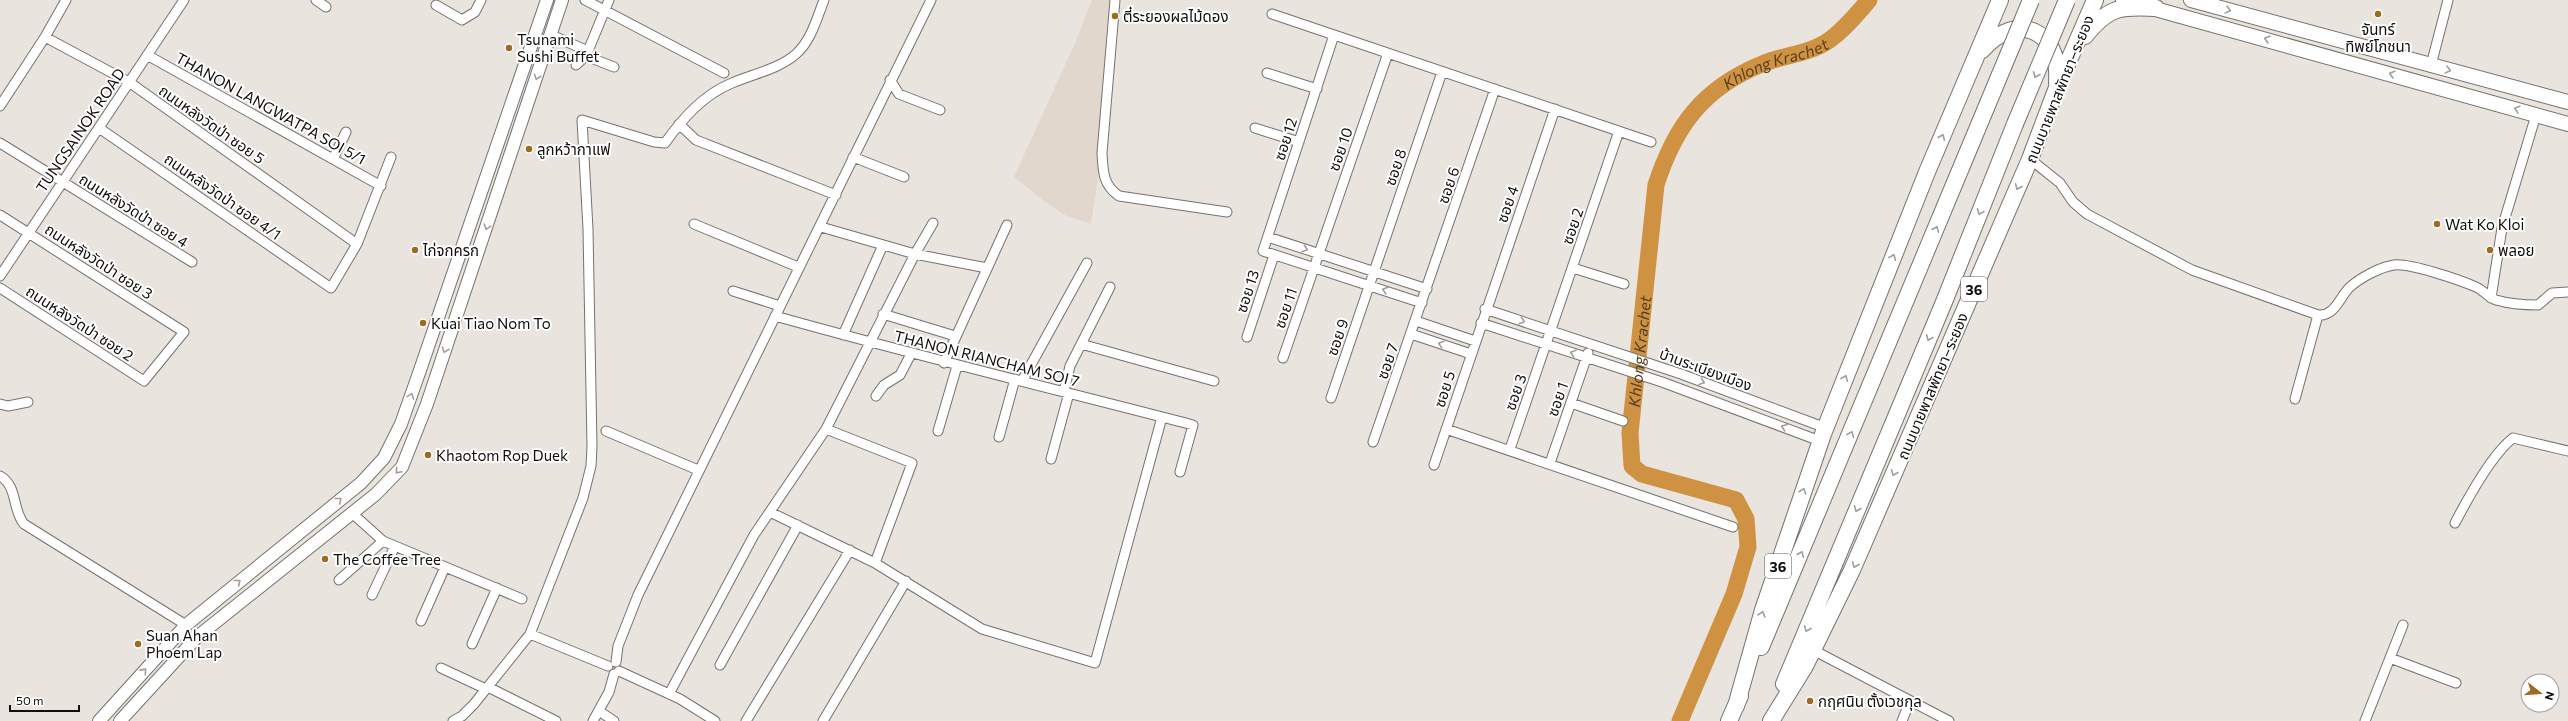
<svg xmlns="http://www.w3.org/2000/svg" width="2568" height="721" viewBox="0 0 2568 721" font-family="Commissioner,'Noto Sans Thai',sans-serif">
<rect width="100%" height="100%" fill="#e9e4de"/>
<!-- built -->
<path fill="#e2d7cc" d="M1092,0h18l-12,179 -7,45 -24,-8 -22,-14 -31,-25 62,-136z"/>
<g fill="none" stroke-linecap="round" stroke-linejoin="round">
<!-- river -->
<path stroke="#cf9243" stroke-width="17" id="s1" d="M1680,721l54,-127 14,-47 -2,-28 -10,-19 -94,-26 -10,-8 -2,-33 26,-248c19,-59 47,-97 106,-121 21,-9 47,-10 66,-23 15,-10 29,-27 41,-41"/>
<defs>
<path id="street" d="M316,0l10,7
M585,0l139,73
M1115,0l-13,153c1,19 1,32 17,43l108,16
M436,5l26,15 13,-8 6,-12
M1272,14l379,128
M551,35l37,16 21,-51
M1334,35l-71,216 159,52
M45,37l84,45 228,162
M588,51l-2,5 28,11
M147,55l234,131
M576,65l10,-9
M2431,65l17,-65
M1267,73l50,16
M890,80l9,14 41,16
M0,106l45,-69 21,-37
M679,124l17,16 140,55
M99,128l232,160 26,-44 34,-87
M1255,128l44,14
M0,143l192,119
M853,157l51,20
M333,159l13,-27
M2030,159l30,24 13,19 14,12 105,56 126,45c17,2 22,-19 32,-28 10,-9 30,-20 44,-22 16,-2 66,15 82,22 7,3 12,10 20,13 14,4 28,5 42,5l14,-12 16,-1
M0,215l184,117 -40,49 -144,-93
M694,224l104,43
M821,227l94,27 72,14
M1268,237l159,52
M1573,268l51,16
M0,276l184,-276
M733,291l47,15
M2491,298l11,-70 34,-113
M1485,309l196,65 145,54
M883,314l72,22
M775,316c139,39 279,73 418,109l-13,47
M1416,321l59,20
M1481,323l181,59 158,59
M1411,334l60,20
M843,335l40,-90
M1247,337l27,-82
M1081,344l133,37
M1283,358l105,-305
M944,363l63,-138
M1022,381l65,-118
M1064,391l6,-25 40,-79
M876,396l8,-11 16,-10 11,-21
M1331,398l111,-326
M2295,399l23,-84
M1571,403l52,18
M0,404l8,2 20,-4
M826,429l86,34 -37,100
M1446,429l287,98
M606,431l92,39
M938,431l19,-65
M999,437l16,-58
M1373,442l122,-353
M1510,449l109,-318
M1051,459l18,-66
M1550,463l38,-110
M1434,465l121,-356
M0,476c18,10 12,34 24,48l162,101
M770,512l105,51 107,66 113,34 67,-246
M353,514l30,27 139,58
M2455,523c13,-25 36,-68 58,-85l55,13
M339,580l44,-39
M372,595l23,-49
M421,621l24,-54
M530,634l78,32
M472,644l25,-56
M1813,650l136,71
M2390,658l66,25
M616,662l2,-16 20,-51 293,-595
M720,665l78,-140
M441,668l45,21
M619,671l61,28 35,22
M488,687l68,34
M669,694l85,-159 72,-106 89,-175 18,-31
M599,711l15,10
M453,721l9,-5 12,-12 56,-70 53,-136 8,-32 1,-20 -4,-217 -6,-109 72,22 11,1c18,-25 38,-48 67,-60 21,-9 47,-14 64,-29 15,-13 21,-36 28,-54
M593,721l16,-29 5,-18
M746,721l104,-171
M823,721l83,-140
M1902,721l8,-20
M2365,721l38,-96"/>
<path id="secondary" d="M99,721l87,-96 175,-142 23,-25 17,-34 18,-51 128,-373
M120,721l77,-84 179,-143 26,-27 25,-63 135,-404"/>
<path id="primary" d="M2123,0l445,124
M2191,0l377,102"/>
<path id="highway" d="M2085,36c23,-29 35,-30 71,-28
M1982,50c35,-40 79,-20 75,33
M1761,647l225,-539
M1784,684l160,-382 71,-178
M1736,706l27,-96 60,-176 104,-262 73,-172
M1729,721l11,-25
M1771,721l34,-55 47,-96 178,-411 26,-69 39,-90"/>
</defs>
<!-- street casing -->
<use href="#street" stroke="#76726d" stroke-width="11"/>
<!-- secondary casing -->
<use href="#secondary" stroke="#76726d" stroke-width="14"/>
<!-- primary casing -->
<use href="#primary" stroke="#76726d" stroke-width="16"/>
<!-- highway casing -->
<use href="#highway" stroke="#76726d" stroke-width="18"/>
<!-- street -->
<use href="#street" stroke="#fff" stroke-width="9"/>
<!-- secondary -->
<use href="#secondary" stroke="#fff" stroke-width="12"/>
<!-- primary -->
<use href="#primary" stroke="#fff" stroke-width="14"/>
<!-- highway -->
<use href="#highway" stroke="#fff" stroke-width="16"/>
<defs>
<path id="highway-bridge" d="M1986,108l45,-108
M2015,124l52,-124"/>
</defs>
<!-- highway-bridge casing -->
<use href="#highway-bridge" stroke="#76726d" stroke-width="18" stroke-linecap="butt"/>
<!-- highway-bridge -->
<use href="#highway-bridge" stroke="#fff" stroke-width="16"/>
</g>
<!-- one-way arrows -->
<defs><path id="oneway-chevron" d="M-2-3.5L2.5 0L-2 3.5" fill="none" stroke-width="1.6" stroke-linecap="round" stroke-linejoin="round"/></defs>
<g stroke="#9f9f9e">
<use href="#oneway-chevron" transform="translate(2228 10) rotate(15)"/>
<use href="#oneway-chevron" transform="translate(2267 39) rotate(-164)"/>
<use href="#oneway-chevron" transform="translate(2448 70) rotate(15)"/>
<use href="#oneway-chevron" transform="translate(2392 74) rotate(-164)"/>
<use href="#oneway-chevron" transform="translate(2036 75) rotate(113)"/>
<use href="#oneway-chevron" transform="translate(537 77) rotate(109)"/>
<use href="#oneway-chevron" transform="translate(2517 109) rotate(-164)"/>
<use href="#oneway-chevron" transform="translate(1942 137) rotate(-67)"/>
<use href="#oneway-chevron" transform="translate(2018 187) rotate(113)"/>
<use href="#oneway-chevron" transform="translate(1980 212) rotate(112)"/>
<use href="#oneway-chevron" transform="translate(487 227) rotate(108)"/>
<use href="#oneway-chevron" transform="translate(1936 229) rotate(-67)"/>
<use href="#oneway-chevron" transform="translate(1305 249) rotate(18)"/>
<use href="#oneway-chevron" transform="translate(1893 257) rotate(-68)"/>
<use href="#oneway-chevron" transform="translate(1385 290) rotate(-161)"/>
<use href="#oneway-chevron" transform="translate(1522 321) rotate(19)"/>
<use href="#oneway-chevron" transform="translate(1929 338) rotate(113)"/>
<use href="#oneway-chevron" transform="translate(1441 344) rotate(-162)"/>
<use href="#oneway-chevron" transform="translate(445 350) rotate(109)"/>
<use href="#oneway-chevron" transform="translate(1573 353) rotate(-162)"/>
<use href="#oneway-chevron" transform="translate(1845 378) rotate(-68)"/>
<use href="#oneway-chevron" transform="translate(1702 382) rotate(20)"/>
<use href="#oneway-chevron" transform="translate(411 396) rotate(-70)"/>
<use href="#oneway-chevron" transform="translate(1784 427) rotate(-159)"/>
<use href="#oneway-chevron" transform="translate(1851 434) rotate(-68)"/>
<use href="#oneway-chevron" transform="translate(398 471) rotate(131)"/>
<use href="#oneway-chevron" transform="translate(1894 473) rotate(113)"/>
<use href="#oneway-chevron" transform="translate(1803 491) rotate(-71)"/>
<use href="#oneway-chevron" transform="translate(339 500) rotate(-39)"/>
<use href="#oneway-chevron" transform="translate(1857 509) rotate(113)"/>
<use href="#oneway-chevron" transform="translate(1801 554) rotate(-67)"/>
<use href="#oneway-chevron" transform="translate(1855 565) rotate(113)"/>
<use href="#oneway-chevron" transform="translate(238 582) rotate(-39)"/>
<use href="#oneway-chevron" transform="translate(1762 614) rotate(-74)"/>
<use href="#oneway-chevron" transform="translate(1807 629) rotate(113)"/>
<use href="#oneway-chevron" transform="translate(144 671) rotate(-48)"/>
</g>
<!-- markers -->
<g fill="#9e6a22" stroke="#fff" stroke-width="1.5">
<circle cx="2378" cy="14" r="4"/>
<circle cx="1115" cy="16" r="4"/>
<circle cx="509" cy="48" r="4"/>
<circle cx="529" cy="149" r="4"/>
<circle cx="2437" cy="224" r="4"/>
<circle cx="415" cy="250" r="4"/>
<circle cx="2490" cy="250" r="4"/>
<circle cx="423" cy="323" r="4"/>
<circle cx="428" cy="455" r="4"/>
<circle cx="325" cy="559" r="4"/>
<circle cx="138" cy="644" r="4"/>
<circle cx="1810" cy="701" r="4"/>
</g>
<g text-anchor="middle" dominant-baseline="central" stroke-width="4" stroke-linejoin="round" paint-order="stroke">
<!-- shield labels -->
<g fill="#fff" stroke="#585655" stroke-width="1">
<rect x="1961" y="277" width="26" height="24" rx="3"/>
<rect x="1765" y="554" width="26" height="24" rx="3"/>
</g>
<g font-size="14" font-weight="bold" fill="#100e0c">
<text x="1974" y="289">36</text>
<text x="1778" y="566">36</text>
</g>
<!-- poi labels -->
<g font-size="15" fill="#100e0c" stroke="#fff" text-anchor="start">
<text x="1123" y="16">ตี๋ระยองผลไม้ดอง</text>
<text x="2378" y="29" text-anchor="middle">จันทร์<tspan x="2378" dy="17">ทิพย์โภชนา</tspan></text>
<text x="517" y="39">Tsunami<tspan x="517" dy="17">Sushi Buffet</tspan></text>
<text x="537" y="149">ลูกหว้ากาแฟ</text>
<text x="2445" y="224">Wat Ko Kloi</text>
<text x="423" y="250">ไก่จกครก</text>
<text x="2498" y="250">พลอย</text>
<text x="431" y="323">Kuai Tiao Nom To</text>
<text x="436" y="455">Khaotom Rop Duek</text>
<text x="333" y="559">The Coffee Tree</text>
<text x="146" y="635">Suan Ahan<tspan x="146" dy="17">Phoem Lap</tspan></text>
<text x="1818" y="701">กฤศนิน ตั้งเวชกุล</text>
</g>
<!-- street labels -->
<g font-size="15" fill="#100e0c" stroke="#fff">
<text transform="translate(2059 89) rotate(-68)">ถนนบายพาสพัทยา–ระยอง</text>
<text transform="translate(271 108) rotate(29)">THANON LANGWATPA SOI 5/1</text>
<text transform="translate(212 124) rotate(35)">ถนนหลังวัดป่า ซอย 5</text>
<text transform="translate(80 130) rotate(-56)">TUNGSAINOK ROAD</text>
<text transform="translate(1285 139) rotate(-72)">ซอย 12</text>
<text transform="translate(1340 149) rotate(-71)">ซอย 10</text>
<text transform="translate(1395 167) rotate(-71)">ซอย 8</text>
<text transform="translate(1448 185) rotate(-71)">ซอย 6</text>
<text transform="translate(223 196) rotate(35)">ถนนหลังวัดป่า ซอย 4/1</text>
<text transform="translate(1507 204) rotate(-71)">ซอย 4</text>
<text transform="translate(134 210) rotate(32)">ถนนหลังวัดป่า ซอย 4</text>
<text transform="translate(1572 226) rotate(-71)">ซอย 2</text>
<text transform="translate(99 261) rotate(33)">ถนนหลังวัดป่า ซอย 3</text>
<text transform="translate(1247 291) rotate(-72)">ซอย 13</text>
<text transform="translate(1285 308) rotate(-71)">ซอย 11</text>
<text transform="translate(80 323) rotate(33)">ถนนหลังวัดป่า ซอย 2</text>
<text transform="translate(1337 337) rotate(-71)">ซอย 9</text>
<text transform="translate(987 358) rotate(14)">THANON RIANCHAM SOI 7</text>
<text transform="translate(1387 361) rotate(-71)">ซอย 7</text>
<text transform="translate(1706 369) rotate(20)">บ้านระเบียงเมือง</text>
<text transform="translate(1932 386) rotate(-67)">ถนนบายพาสพัทยา–ระยอง</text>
<text transform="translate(1444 389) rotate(-72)">ซอย 5</text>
<text transform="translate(1515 392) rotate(-71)">ซอย 3</text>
<text transform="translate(1557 399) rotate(-71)">ซอย 1</text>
</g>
<!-- water labels -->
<g font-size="16" font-style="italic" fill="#583e1e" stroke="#fff">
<text stroke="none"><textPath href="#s1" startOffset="809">Khlong Krachet</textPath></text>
<text stroke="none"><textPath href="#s1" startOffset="462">Khlong Krachet</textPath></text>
</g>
</g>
<!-- north arrow -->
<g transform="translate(2540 693) rotate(107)"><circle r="19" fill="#ffffff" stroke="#9f9f9e"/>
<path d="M0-3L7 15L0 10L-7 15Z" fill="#9e6a22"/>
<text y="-6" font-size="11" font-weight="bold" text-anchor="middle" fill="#100e0c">N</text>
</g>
<!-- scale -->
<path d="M10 705v6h69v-6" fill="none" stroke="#100e0c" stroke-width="2"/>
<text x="16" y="705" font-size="12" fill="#100e0c" stroke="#ffffff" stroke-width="3" paint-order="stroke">50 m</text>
</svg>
